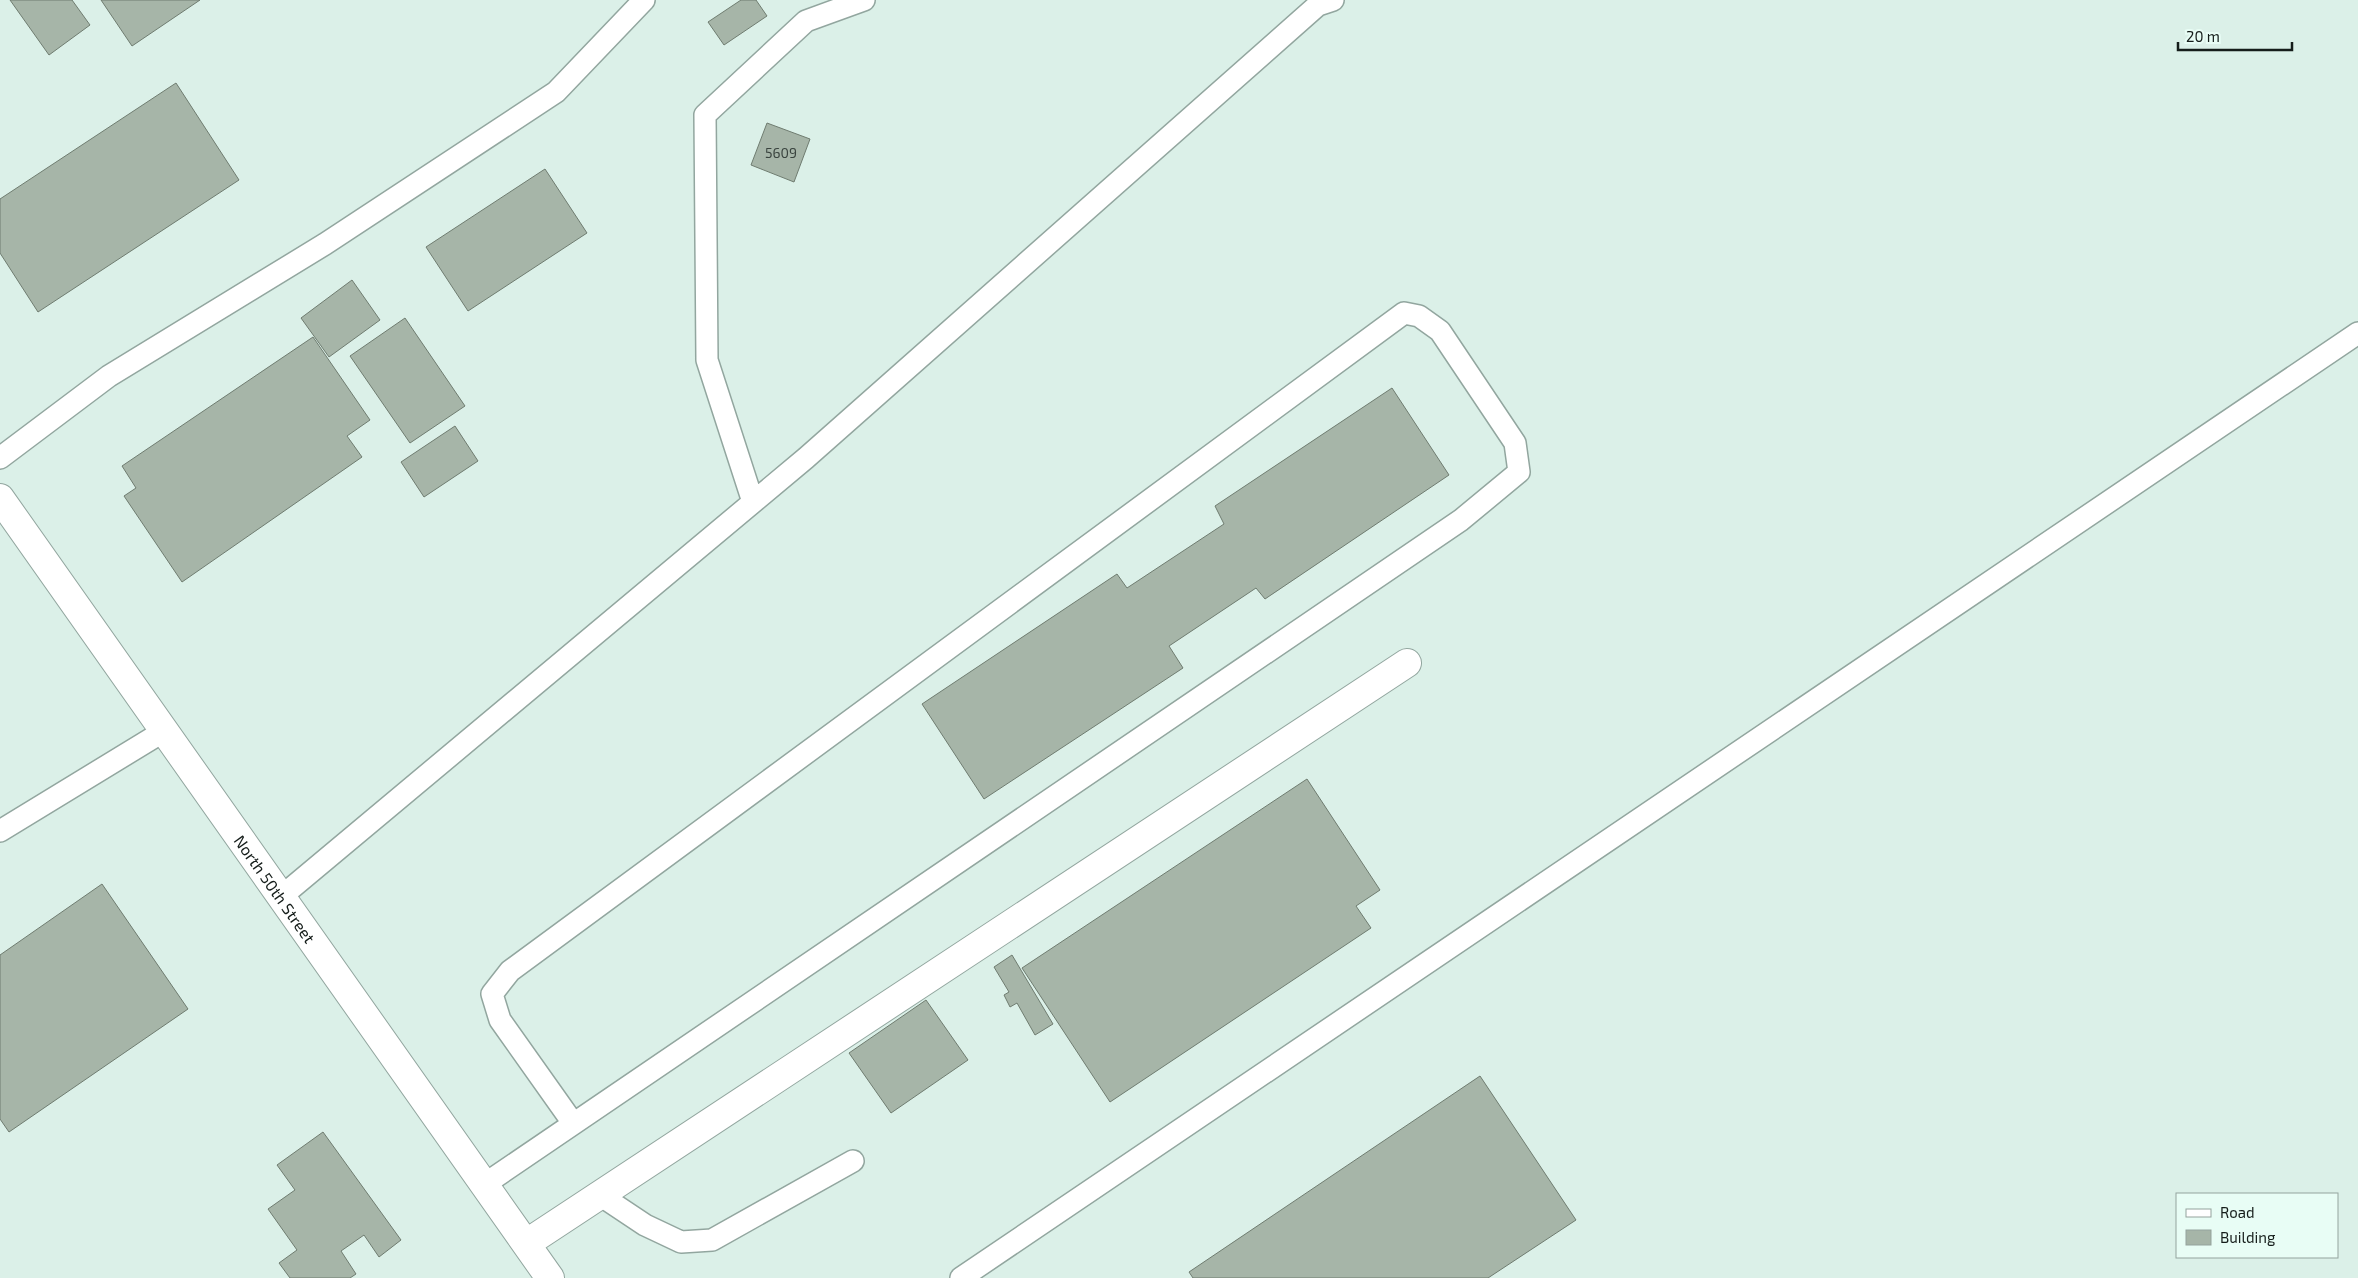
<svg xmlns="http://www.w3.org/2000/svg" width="2358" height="1278" viewBox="0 0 2358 1278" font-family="'Exo 2',sans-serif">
<rect width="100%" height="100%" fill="#dbf0e8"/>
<!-- building -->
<path fill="#a6b5a8" stroke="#6f7c70" d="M10,0h62l18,25 -41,30z
M101,0h99l-68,46z
M741,0h15l11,16 -43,29 -16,-23z
M176,83l63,97 -201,132 -38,-59v-54z
M767,123l43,16 -16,43 -43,-17z
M545,169l42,64 -119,78 -42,-64z
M352,280l28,40 -51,37 -28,-39z
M405,318l60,88 -55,37 -60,-87z
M313,337l57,83 -23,16 15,21 -180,125 -58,-86 12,-8 -14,-22z
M1392,388l57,87 -184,124 -9,-11 -87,58 14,22 -199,131 -62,-95 195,-130 10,14 97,-64 -9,-18z
M455,426l23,35 -54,36 -23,-35z
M1307,779l73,111 -24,16 15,22 -261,174 -88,-134z
M102,884l86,125 -179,123 -9,-13v-164z
M1012,955l41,69 -18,11 -18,-32 -7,4 -6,-12 5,-3 -15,-25z
M926,1000l42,60 -77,53 -42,-60z
M1480,1076l96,144 -88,58h-295l-4,-6z
M323,1132l78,108 -22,17 -15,-22 -23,16 15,23 -6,4h-60l-11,-15 18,-13 -29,-41 27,-19 -18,-25z"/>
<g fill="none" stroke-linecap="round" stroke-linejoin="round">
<defs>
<path id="lane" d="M0,458l109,-82 216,-132 231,-152 88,-92
M753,502l-46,-142 -2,-245 101,-94 58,-21
M0,831l164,-100
M282,896l524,-438 512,-453 15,-5
M485,1184l976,-664 58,-48 -4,-29 -75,-112 -21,-15 -15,-3 -894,658 -18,23 8,26 73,103
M600,1195l45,30 36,17 31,-2 141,-79
M961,1278l1397,-945"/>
<path id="street" d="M527,1243l880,-580"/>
<g id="secondary">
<path id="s1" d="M0,498l550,780"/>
</g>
</defs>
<!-- lane casing -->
<use href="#lane" stroke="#92a69f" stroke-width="24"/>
<!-- street casing -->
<use href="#street" stroke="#92a69f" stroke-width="30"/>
<!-- secondary casing -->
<use href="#secondary" stroke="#92a69f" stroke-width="30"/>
<!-- lane -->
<use href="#lane" stroke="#fff" stroke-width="21"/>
<!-- street -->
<use href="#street" stroke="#fff" stroke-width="28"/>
<!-- secondary -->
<use href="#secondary" stroke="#fff" stroke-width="28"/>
</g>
<g text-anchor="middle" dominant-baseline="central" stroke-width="4.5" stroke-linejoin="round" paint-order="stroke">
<!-- number labels -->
<g font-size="14" fill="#39433e">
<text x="781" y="152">5609</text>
</g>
<!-- street labels -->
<g font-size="16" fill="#151d1a" stroke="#e8fdf5">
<text stroke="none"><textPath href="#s1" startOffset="478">North 50th Street</textPath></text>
</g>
</g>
<!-- legend -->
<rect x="2176" y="1193" width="162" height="65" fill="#e8fdf5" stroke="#94a39d"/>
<rect x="2186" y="1209" width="25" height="8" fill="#ffffff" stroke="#94a39d"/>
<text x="2220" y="1218" font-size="15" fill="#151d1a">Road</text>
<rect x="2186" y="1230" width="25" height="15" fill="#a6b5a8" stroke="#94a39d"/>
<text x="2220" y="1243" font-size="15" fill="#151d1a">Building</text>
<!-- scale -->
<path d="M2178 42v8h114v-8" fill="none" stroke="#151d1a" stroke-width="2.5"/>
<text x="2186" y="42" font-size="15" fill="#151d1a" stroke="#e8fdf5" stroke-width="4" paint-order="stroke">20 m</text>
</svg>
